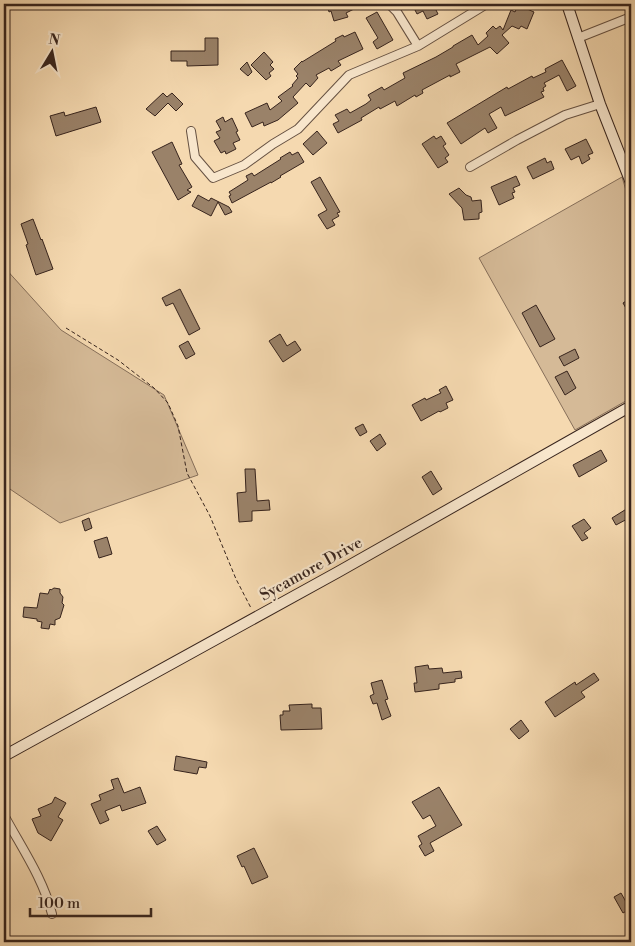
<svg xmlns="http://www.w3.org/2000/svg" width="635" height="946" viewBox="0 0 635 946" font-family="'Libre Bodoni',serif">
<rect width="100%" height="100%" fill="#f5d9b0"/>
<filter id="stains"><feTurbulence type="fractalNoise" baseFrequency=".004" numOctaves="4"/><feColorMatrix values="0 0 0 0 .2 0 0 0 0 .09 0 0 0 0 .02 0 0 0 .5 -.17"/></filter>
<radialGradient id="worn" r=".72"><stop offset=".6" stop-color="#630" stop-opacity="0"/><stop offset="1" stop-color="#630" stop-opacity=".3"/></radialGradient>
<!-- green -->
<path fill="#d5ba97" stroke="#866f5a" d="M622,177l9,30v191l-56,32 -96,-172z
M4,267l57,63 103,65 34,80 -138,48 -56,-38z"/>
<!-- building -->
<path fill="#9a8269" stroke="#37241d" d="M327,4h37l-18,9 2,4 -14,4 -3,-10 -2,1z
M412,4h21l5,10 -11,5 -4,-8 -6,3z
M518,5l16,7 -7,17 -6,-3 -2,3 -7,-3 -10,9 7,8 -12,11 -7,-7 -34,17 4,8 -10,5v-2l-28,15 1,3 -7,4 -1,-2 -18,11 -2,-5 -15,8 -1,-2 -18,11 1,2 -24,13 -5,-9 6,-3 -4,-6 12,-6 3,4 16,-9 5,-4 -3,-5 14,-8 2,3 21,-12 -2,-5 33,-16 17,-10v-1l19,-11 6,10 10,-9 -2,-3 7,-7 3,3 4,-3 3,4 8,-20 4,2z
M377,12l16,28 -16,9 -4,-7 5,-4 -12,-20z
M355,32l8,17 -25,12 3,4 -10,6 -2,-3 -13,7 2,3 -8,9 -4,-4 -13,14 5,6 -20,17 -14,6 -1,-4 -11,5 -7,-14 22,-10 3,7 12,-9 -4,-4 15,-11 -1,-1 6,-7 -2,-2 2,-2 -4,-5 8,-8v1l34,-21 -1,-2 8,-4 1,2z
M205,38h13v27l-31,1v-5h-16v-10h34z
M264,52l9,10 -3,3 4,4 -5,4 2,3 -5,4 -15,-15z
M562,60l14,26 -9,5 -8,-16 -15,8 2,3 -3,2 1,3 -3,1 3,5 -39,19 -4,-9 -12,7 8,14 -9,5 -3,-5 -24,16 -14,-21 60,-36 1,2 24,-13 1,2 13,-6 -1,-3z
M247,62l5,10 -4,4 -8,-7z
M163,93l4,4 5,-4 11,11 -7,7 -8,-8 -13,13 -9,-7z
M96,107l5,15 -45,14 -6,-20 14,-4 1,4z
M223,117l2,5 7,-4 6,13 -2,1 4,8 -7,3 3,6 -10,5 -1,-3 -4,2 -7,-12 6,-3 -4,-6 5,-2 -5,-9z
M317,131l10,12 -14,12 -10,-11z
M434,136l2,3 5,-3 5,8 -3,2 6,9 -4,3 3,4 -10,6 -16,-24z
M586,139l7,14 -5,2 2,4 -8,5 -3,-8 -8,4 -6,-11z
M172,142l10,22 -3,1 13,22 -5,3 4,2 -13,8 -26,-48z
M290,152l2,3 6,-3 6,10 -24,14 1,1 -10,6v-1l-39,21 -3,-7 2,-1 -2,-3 19,-12 -2,-4 6,-3 2,3 27,-17 -1,-1z
M545,158l2,5 4,-2 3,8 -21,10 -6,-12z
M516,176l4,9 -7,3 2,4 -3,1 2,5 -15,7 -8,-18z
M320,177l20,35 -3,1 2,3 -7,4 3,5 -8,4 -9,-14 9,-5 -16,-28z
M459,188l7,7 5,2 1,4 9,-1 1,12 -3,1v6l-15,1 -2,-12 -13,-14z
M198,195l11,6 2,-3 18,9 3,5 -7,3 -7,-13 -7,14 -19,-10z
M33,219l8,21 1,-1 11,30 -17,6 -10,-30 2,-1 -7,-20z
M180,289l20,40 -11,6 -16,-32 -7,3 -4,-8z
M631,298v19l-8,-14z
M536,305l19,34 -15,8 -18,-34z
M280,334l7,12 8,-5 6,9 -18,12 -14,-21z
M188,341l7,13 -9,5 -7,-13z
M575,349l4,9 -15,8 -5,-9z
M567,371l9,17 -11,7 -10,-18z
M446,386l7,14 -7,3 2,5 -8,4 -1,-1 -18,10 -9,-16 13,-7 1,2 15,-7 -2,-3z
M363,424l4,8 -7,4 -5,-8z
M380,434l6,10 -9,7 -7,-10z
M601,450l6,11 -28,16 -6,-12z
M245,469h10l2,32 12,-1 1,10 -18,1v10l-13,1 -2,-29 9,-1z
M431,471l11,18 -9,6 -11,-18z
M628,508l3,6v3l-15,8 -4,-7z
M89,518l3,10 -7,3 -3,-10z
M584,519l7,9 -7,5 4,5 -6,3 -10,-15z
M107,537l5,17 -13,4 -5,-17z
M54,588l6,1v4l3,4 -1,6 2,2 -4,13 -5,2v5l-5,-1 -1,5 -8,-1 1,-6 -5,-1v-2l-14,-2 1,-10 13,1 3,-15 8,1 2,-5 1,1z
M428,665l1,4 13,-1 1,5 18,-2 1,7 -7,1v3l-16,2v5l-24,3 -1,-9h3l-2,-16z
M594,673l5,7 -18,12 4,5 -30,20 -10,-15 30,-20 1,3z
M382,680l6,19 -3,1 6,16 -9,4 -5,-17 -4,1 -3,-8 4,-2 -3,-11z
M312,704v4h9l1,21 -41,1 -1,-15h3v-4h7l-1,-6z
M521,720l8,11 -10,8 -9,-10z
M176,756l31,6 -1,6 -7,-1 -2,7 -23,-4z
M118,778l6,15 16,-6 6,16 -24,8 -2,-6 -15,6 4,9 -9,4 -9,-20 10,-4 -2,-5 15,-6 -3,-9z
M439,787l23,38 -32,18 4,8 -9,5 -6,-10 3,-2 -4,-8 18,-10 -6,-11 -7,4 -11,-17z
M55,797l11,6 -8,14 5,3 -12,21 -13,-8 -6,-14 9,-3 -3,-7 14,-6z
M157,826l9,14 -9,5 -9,-14z
M254,848l14,29 -16,7 -8,-18 -2,1 -5,-11z
M621,893l9,16 -7,4 -9,-16z"/>
<g fill="none" stroke-linecap="round" stroke-linejoin="round">
<defs>
<path id="street" d="M389,4l8,8 21,34
M578,38l53,-21
M191,131l4,26 18,21 31,-13 29,-21 25,-15 51,-54 69,-29 67,-41v-1
M470,167l47,-27 48,-25 35,-11
M4,815c17,32 39,63 48,99"/>
<path id="secondary" d="M567,4l33,100 31,79
M4,756l334,-184 293,-166"/>
</defs>
<!-- street casing -->
<use href="#street" stroke="#665142" stroke-width="10"/>
<!-- secondary casing -->
<use href="#secondary" stroke="#37241d" stroke-width="12"/>
<!-- path -->
<path stroke="#37241d" stroke-width="1" stroke-dasharray="4 2.5" stroke-linecap="butt" d="M66,328l52,32 36,28 14,15 10,23 9,47 23,43 26,63 15,29"/>
<!-- street -->
<use href="#street" stroke="#f8e6cc" stroke-width="8"/>
<!-- secondary -->
<use href="#secondary" stroke="#f8e6cc" stroke-width="10"/>
</g>
<g text-anchor="middle" dominant-baseline="central" stroke-width="4.5" stroke-linejoin="round" paint-order="stroke">
<!-- street labels -->
<g font-size="16" fill="#37241d" stroke="#f8e6cc">
<text transform="translate(311 569) rotate(-29)">Sycamore Drive</text>
</g>
</g>
<!-- margin -->
<rect width="635" height="946" fill="none" stroke="#f5d9b0" stroke-width="20"/>
<rect x="5" y="5" width="625" height="936" fill="none" stroke="#37241d" stroke-width="2.5"/>
<rect x="10" y="10" width="615" height="926" fill="none" stroke="#37241d"/>
<!-- north arrow -->
<g transform="translate(52 52) rotate(10)" stroke="#f8e6cc" stroke-width="4" paint-order="stroke">
<path d="M0-4L9 19L0 12L-9 19Z" fill="#37241d"/>
<text y="-8" font-size="14" font-weight="bold" text-anchor="middle" fill="#37241d">N</text>
</g>
<!-- scale -->
<path d="M30 908v8h121v-8" fill="none" stroke="#37241d" stroke-width="2.5"/>
<text x="38" y="908" font-size="15" fill="#37241d" stroke="#f8e6cc" stroke-width="4" paint-order="stroke">100 m</text>
<rect width="100%" height="100%" filter="url(#stains)"/>
<rect width="100%" height="100%" fill="url(#worn)"/>
</svg>
